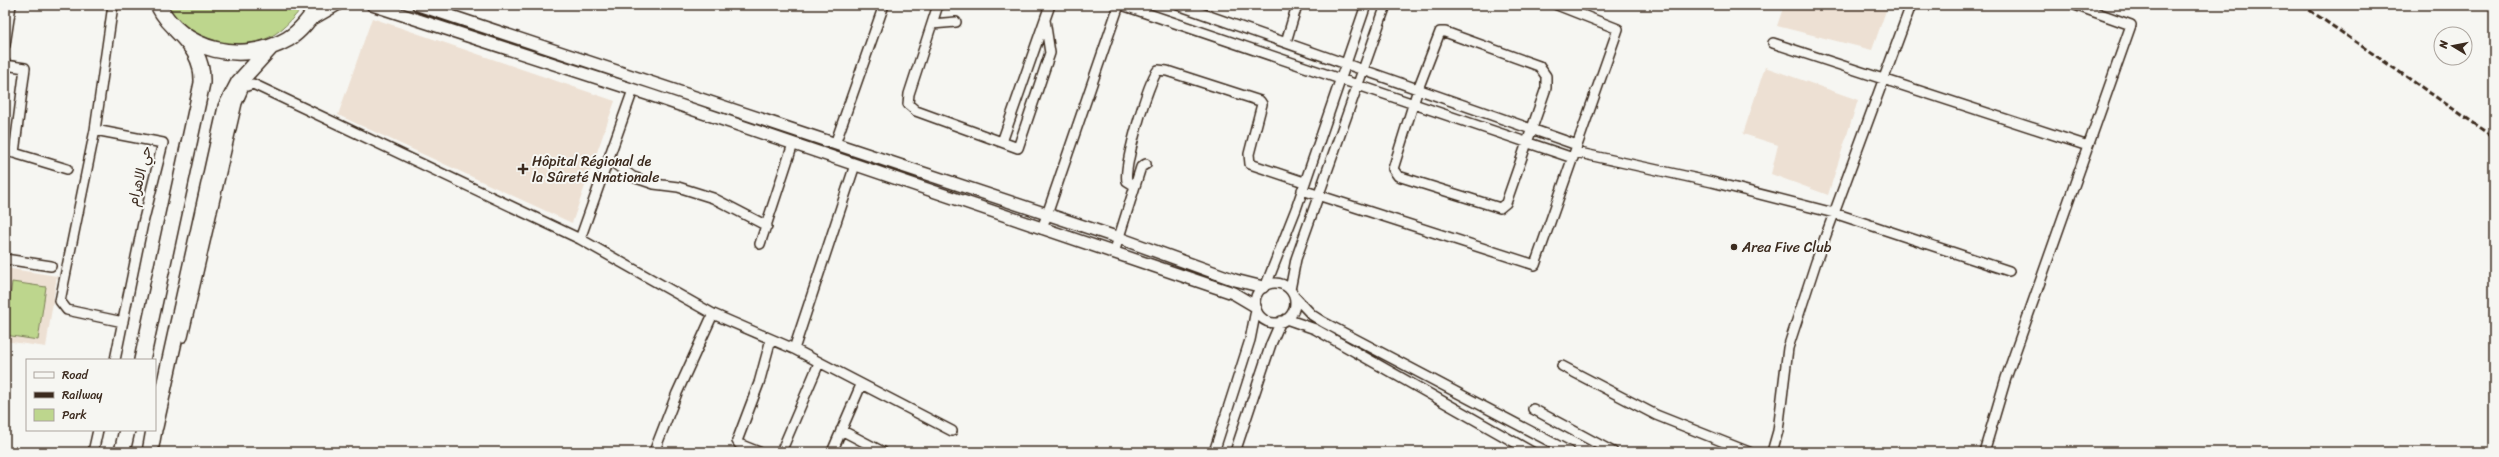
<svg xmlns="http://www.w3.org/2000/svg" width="2499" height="457" viewBox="0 0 2499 457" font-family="Sriracha,'Playpen Sans Arabic',sans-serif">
<rect width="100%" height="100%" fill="#f6f6f2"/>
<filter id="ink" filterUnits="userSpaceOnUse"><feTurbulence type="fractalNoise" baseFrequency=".025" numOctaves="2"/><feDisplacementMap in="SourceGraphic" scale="8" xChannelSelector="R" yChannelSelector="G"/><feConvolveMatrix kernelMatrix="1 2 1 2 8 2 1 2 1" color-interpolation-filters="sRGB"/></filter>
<g filter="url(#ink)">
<!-- built -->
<path fill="#ede0d3" d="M1784,5h104l-16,45 -95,-24z
M372,18l243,83 -43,122 -234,-108z
M1765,67l93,33 -30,95 -57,-21 7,-29 -35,-11z
M5,268l52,8 -11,71 -41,-6z"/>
<!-- green -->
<path fill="#bdd68d" stroke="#7c8056" d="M167,5h137c-11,14 -24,29 -41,35 -35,11 -78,-4 -96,-35z
M12,282l34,5 -8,53 -33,-5z"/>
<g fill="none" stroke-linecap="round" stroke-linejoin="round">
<defs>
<path id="minor" d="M113,5l-18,125 68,13 -20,80 -28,137
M938,5l-29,89 -1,10 8,7 102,37 32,-95 -5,-33
M1122,5l451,153
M1178,5l399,140
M932,24l24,-2
M1440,32h5l94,34 7,10v12l-40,115 -6,5 -102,-32 -5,-7 25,-80z
M1286,42l11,-37
M1773,43l315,103
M5,45l6,-40
M5,65l20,3 -11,85 -9,-2
M95,130l-35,171 7,9 56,12
M1002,142l48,-137
M835,144l49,-139
M1575,152l137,30 122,31 175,58
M14,153l53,16
M608,159l25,18 21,7 24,3 35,11 54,28
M1135,186l-8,-5c-4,-14 21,-99 31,-111l9,1 93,30 2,3 -13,50 1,10 54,18
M1302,190l233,75 83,-236 -61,-24
M1042,229l77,-224
M580,239l53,-149
M760,244l33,-100
M1114,253l27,-86 5,-3
M5,259l46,7
M1255 303a20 20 0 1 1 40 0a20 20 0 1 1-40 0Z
M1266,285l30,-76 70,-204
M1290,290l6,-31 90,-254
M1294,296l18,19 11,7 247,130
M1286,319l29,10 217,123
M183,337l54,-234 7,-16 9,-3 327,155 133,75 81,35 158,82
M794,349l61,-184
M1562,366l94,49 93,37
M1533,409l80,43
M841,430l42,22
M93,452l5,-22
M654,452l23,-59 36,-79
M759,452l-20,-8 -2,-3 22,-58 12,-44
M781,452l38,-89
M832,452l29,-67
M1214,452l36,-112 6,-30
M1235,452l36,-108 10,-23
M1772,452l6,-21 10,-83 28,-86 95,-257
M1984,452l22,-74 125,-353 -56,-20"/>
<path id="tertiary" d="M372,5l281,91 580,197 22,13
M418,5l701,233 116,42 28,7
M311,20l26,-15"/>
<path id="primary" d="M158,5c24,47 85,60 130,34 13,-8 22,-21 31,-34
M142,360l60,-277c1,-24 -10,-37 -26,-53
M155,427l71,-320 13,-25 32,-35
M122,452l5,-22
M150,452l4,-22"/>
</defs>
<!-- minor casing -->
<use href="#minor" stroke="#3b2a1e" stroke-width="12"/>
<!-- tertiary casing -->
<use href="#tertiary" stroke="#3b2a1e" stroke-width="14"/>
<!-- primary casing -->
<use href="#primary" stroke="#3b2a1e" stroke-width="18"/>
<!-- minor -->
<use href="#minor" stroke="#f6f6f2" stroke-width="9"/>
<!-- tertiary -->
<use href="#tertiary" stroke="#f6f6f2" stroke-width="11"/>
<!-- primary -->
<use href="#primary" stroke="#f6f6f2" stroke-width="15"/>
<!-- rail -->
<path stroke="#3b2a1e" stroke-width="3" stroke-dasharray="6 3" stroke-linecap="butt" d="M2302,5l192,132"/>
</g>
</g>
<!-- markers -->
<g fill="#3b2a1e" stroke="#f6f6f2" stroke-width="1.5">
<path d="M521 163h4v4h4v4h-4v4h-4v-4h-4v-4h4z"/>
<circle cx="1734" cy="247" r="4"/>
</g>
<g text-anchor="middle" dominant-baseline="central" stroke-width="4" stroke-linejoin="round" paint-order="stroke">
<!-- poi labels -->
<g font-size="14" fill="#3b2a1e" stroke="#f6f6f2" text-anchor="start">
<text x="532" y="161">Hôpital Régional de<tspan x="532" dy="16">la Sûreté Nnationale</tspan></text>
<text x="1742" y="247">Area Five Club</text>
</g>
<!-- street labels -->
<g font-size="14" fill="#3b2a1e" stroke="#f6f6f2">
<text transform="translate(140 176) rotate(-76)">حي الاهرام</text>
</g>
</g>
<!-- margin -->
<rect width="2499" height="457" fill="none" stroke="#f6f6f2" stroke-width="20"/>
<rect x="10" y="10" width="2479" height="437" fill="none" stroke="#3b2a1e" stroke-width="1.5" filter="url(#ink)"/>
<!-- legend -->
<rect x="26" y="359" width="130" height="72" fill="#f6f6f2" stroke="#aba49d"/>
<rect x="34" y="372" width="20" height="6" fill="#f6f6f2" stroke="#aba49d"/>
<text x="62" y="379" font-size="12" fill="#3b2a1e">Road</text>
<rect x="34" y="392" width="20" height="6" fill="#3b2a1e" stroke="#aba49d"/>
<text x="62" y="399" font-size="12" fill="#3b2a1e">Railway</text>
<rect x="34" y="409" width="20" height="12" fill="#bdd68d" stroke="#aba49d"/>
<text x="62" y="419" font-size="12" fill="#3b2a1e">Park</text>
<!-- north arrow -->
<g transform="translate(2453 46) rotate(280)"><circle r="19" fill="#f6f6f2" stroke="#aba49d"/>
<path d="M0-3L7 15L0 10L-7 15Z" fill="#3b2a1e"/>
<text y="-6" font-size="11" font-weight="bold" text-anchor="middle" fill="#3b2a1e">N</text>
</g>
</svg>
